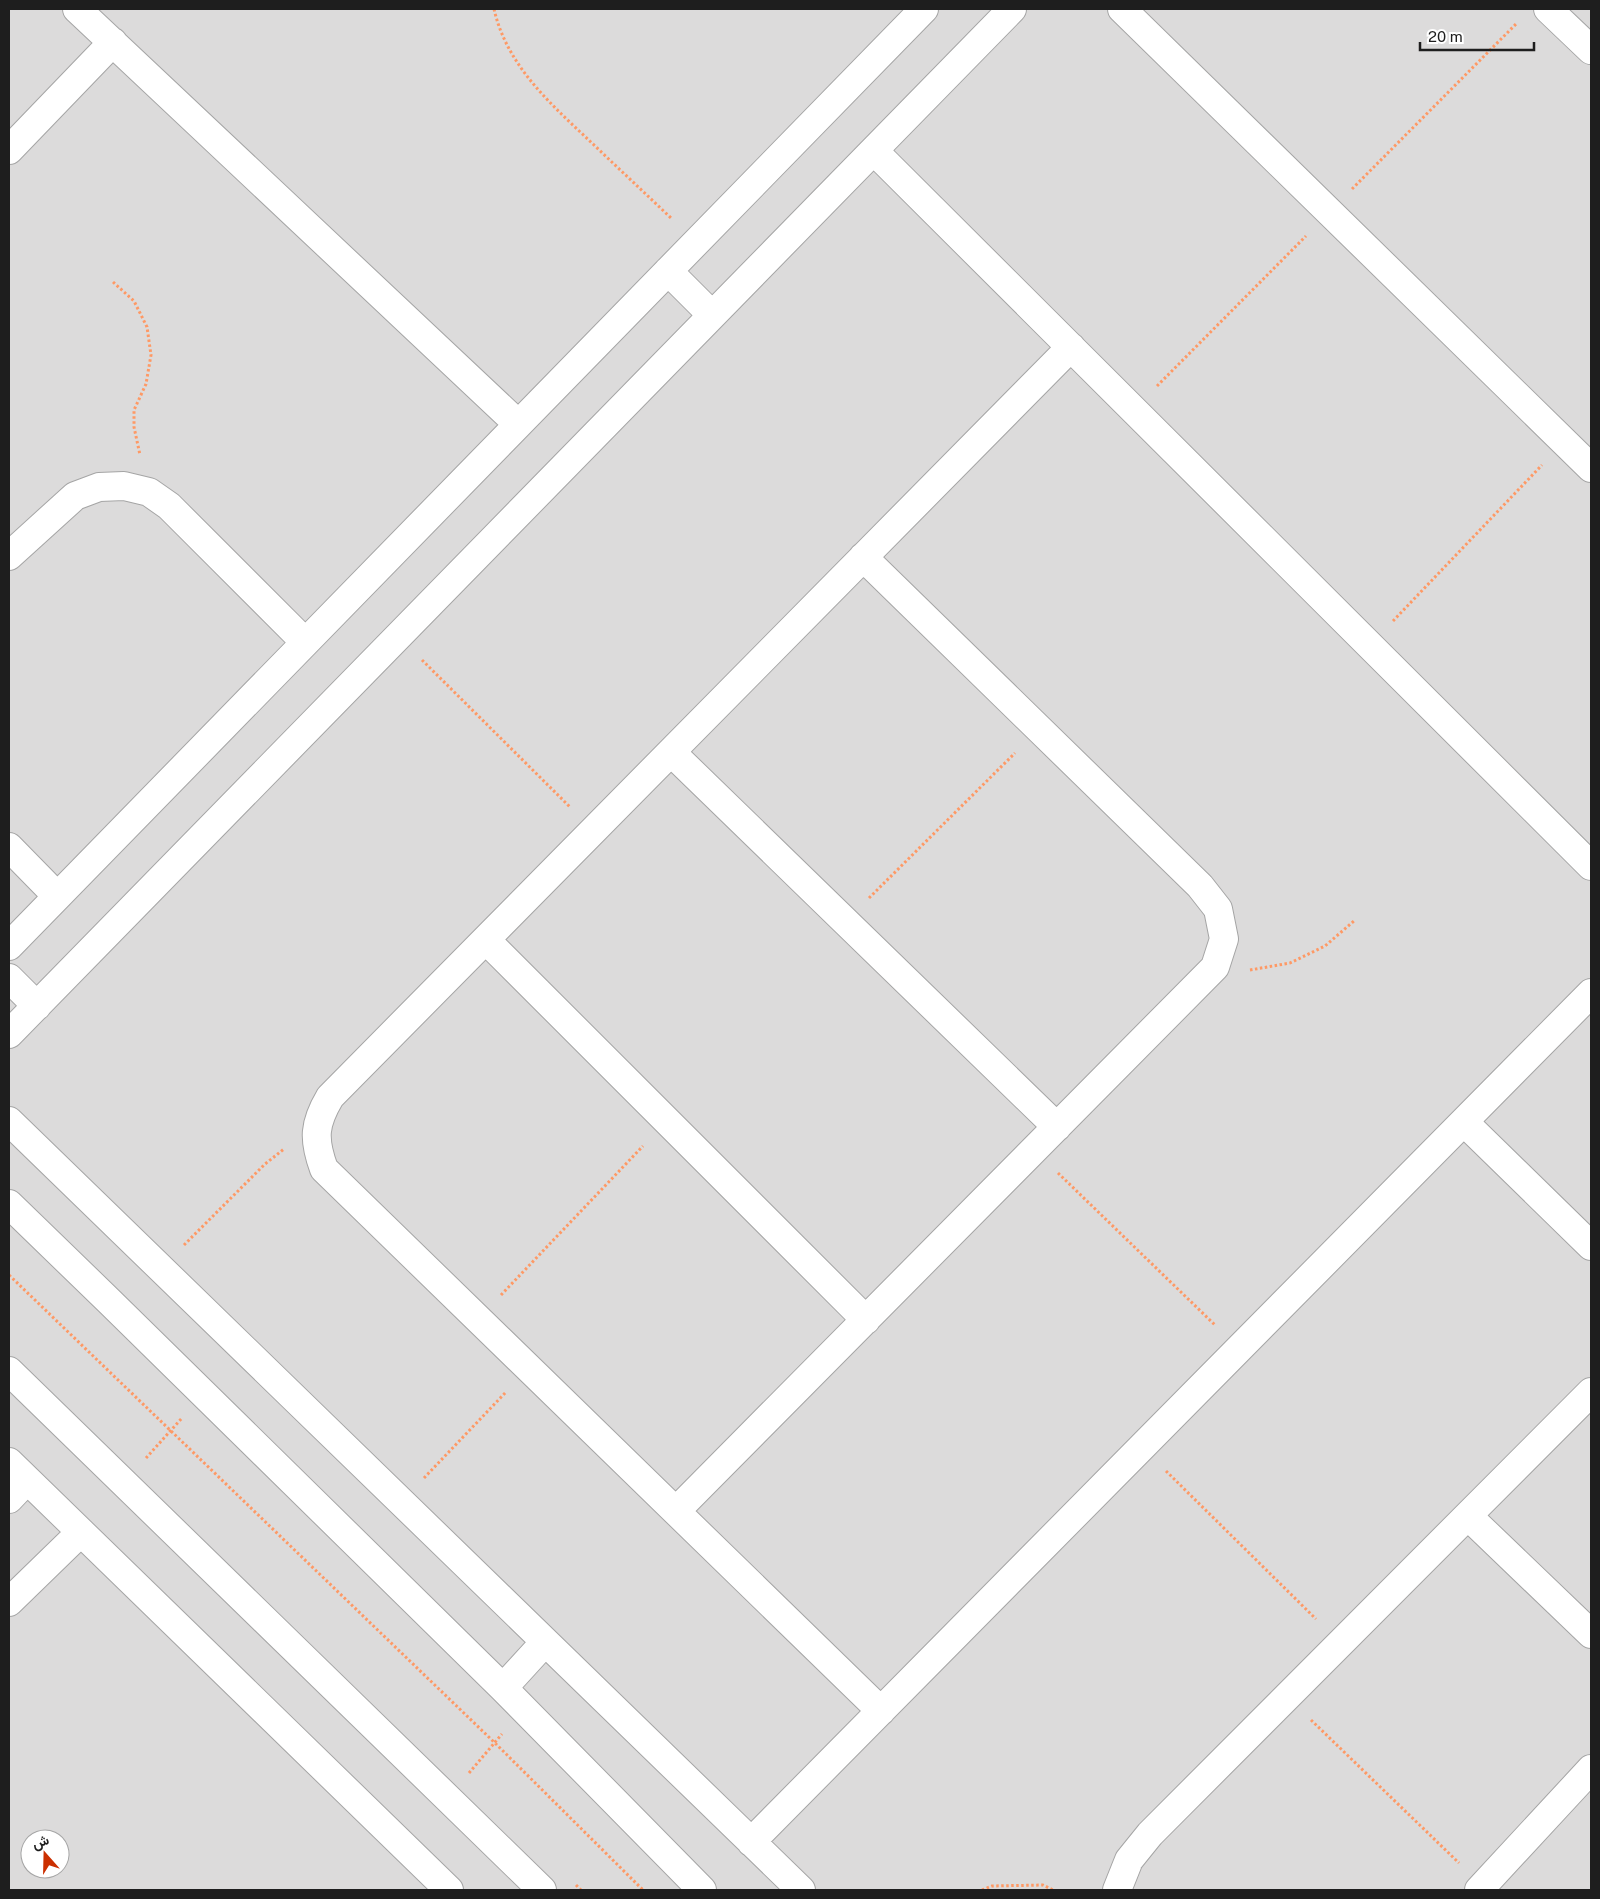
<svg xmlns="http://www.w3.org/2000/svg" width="1600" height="1899" viewBox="0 0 1600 1899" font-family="'Public Sans',Vazirmatn,sans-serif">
<rect width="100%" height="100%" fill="#efeee3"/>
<!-- residential -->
<path fill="#dcdbdb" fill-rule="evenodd" d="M9,9h1582v1881h-1582zM30,1839h30v30h-30z"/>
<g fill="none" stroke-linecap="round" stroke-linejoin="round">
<defs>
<path id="minor" d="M77,9l441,415
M1122,9l469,459
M1548,9l43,41
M9,150l104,-108
M874,151l717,715
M668,271l44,44
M9,556l66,-60 24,-9 25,-1 25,6 20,14 136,136
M671,752l386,375
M9,847l48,49
M486,940l380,380
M9,946l915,-937
M9,978l28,28
M9,1034l1003,-1025
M9,1121l792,769
M1464,1122l127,124
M9,1204l100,97 394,387 199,202
M9,1371l533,519
M9,1462l440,428
M9,1499l18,-19
M676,1511l539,-544 9,-28 -6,-30 -18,-23 -337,-329
M1468,1516l123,118
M9,1602l72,-70
M503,1688l42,-46
M881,1711l-557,-542c-11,-30 -10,-45 6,-72l741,-750
M751,1842l840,-849
M1117,1890l12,-30 21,-26 441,-442
M1479,1890l112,-121"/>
</defs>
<!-- minor casing -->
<use href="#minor" stroke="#a5a5a5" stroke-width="30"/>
<!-- path -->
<path stroke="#fe9965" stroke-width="3" stroke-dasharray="2.5 2.5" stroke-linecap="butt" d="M494,9c13,58 59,97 100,136 26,25 52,49 78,74
M1352,189l165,-166
M113,282l21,19 13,26 4,28 -5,29 -12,26v17l6,28
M1157,386l149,-150
M1393,621l149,-156
M422,660l148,147
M869,898l146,-145
M1250,970l40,-7 35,-17 29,-25
M1058,1173l157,152
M184,1245l81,-81 19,-15
M9,1275l486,468 148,147
M501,1295l142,-149
M146,1458l36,-40
M1166,1471l150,148
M424,1478l82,-86
M1311,1720l148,143
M469,1773l33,-39
M576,1885l5,5
M982,1890l10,-4 51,-1 10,5"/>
<!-- minor -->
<use href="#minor" stroke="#fff" stroke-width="28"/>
</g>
<!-- border -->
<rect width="1600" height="1899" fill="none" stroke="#1e1e1e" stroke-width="20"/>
<!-- north arrow -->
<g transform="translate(45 1854) rotate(340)"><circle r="24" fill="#ffffff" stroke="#a5a5a5"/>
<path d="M0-4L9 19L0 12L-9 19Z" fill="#cb2f00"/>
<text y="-8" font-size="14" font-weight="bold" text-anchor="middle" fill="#1e1e1e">ش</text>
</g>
<!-- scale -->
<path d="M1420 42v8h114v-8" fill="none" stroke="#1e1e1e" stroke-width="2.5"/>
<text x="1428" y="42" font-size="15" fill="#1e1e1e" stroke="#ffffff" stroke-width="4" paint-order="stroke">20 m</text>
</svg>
